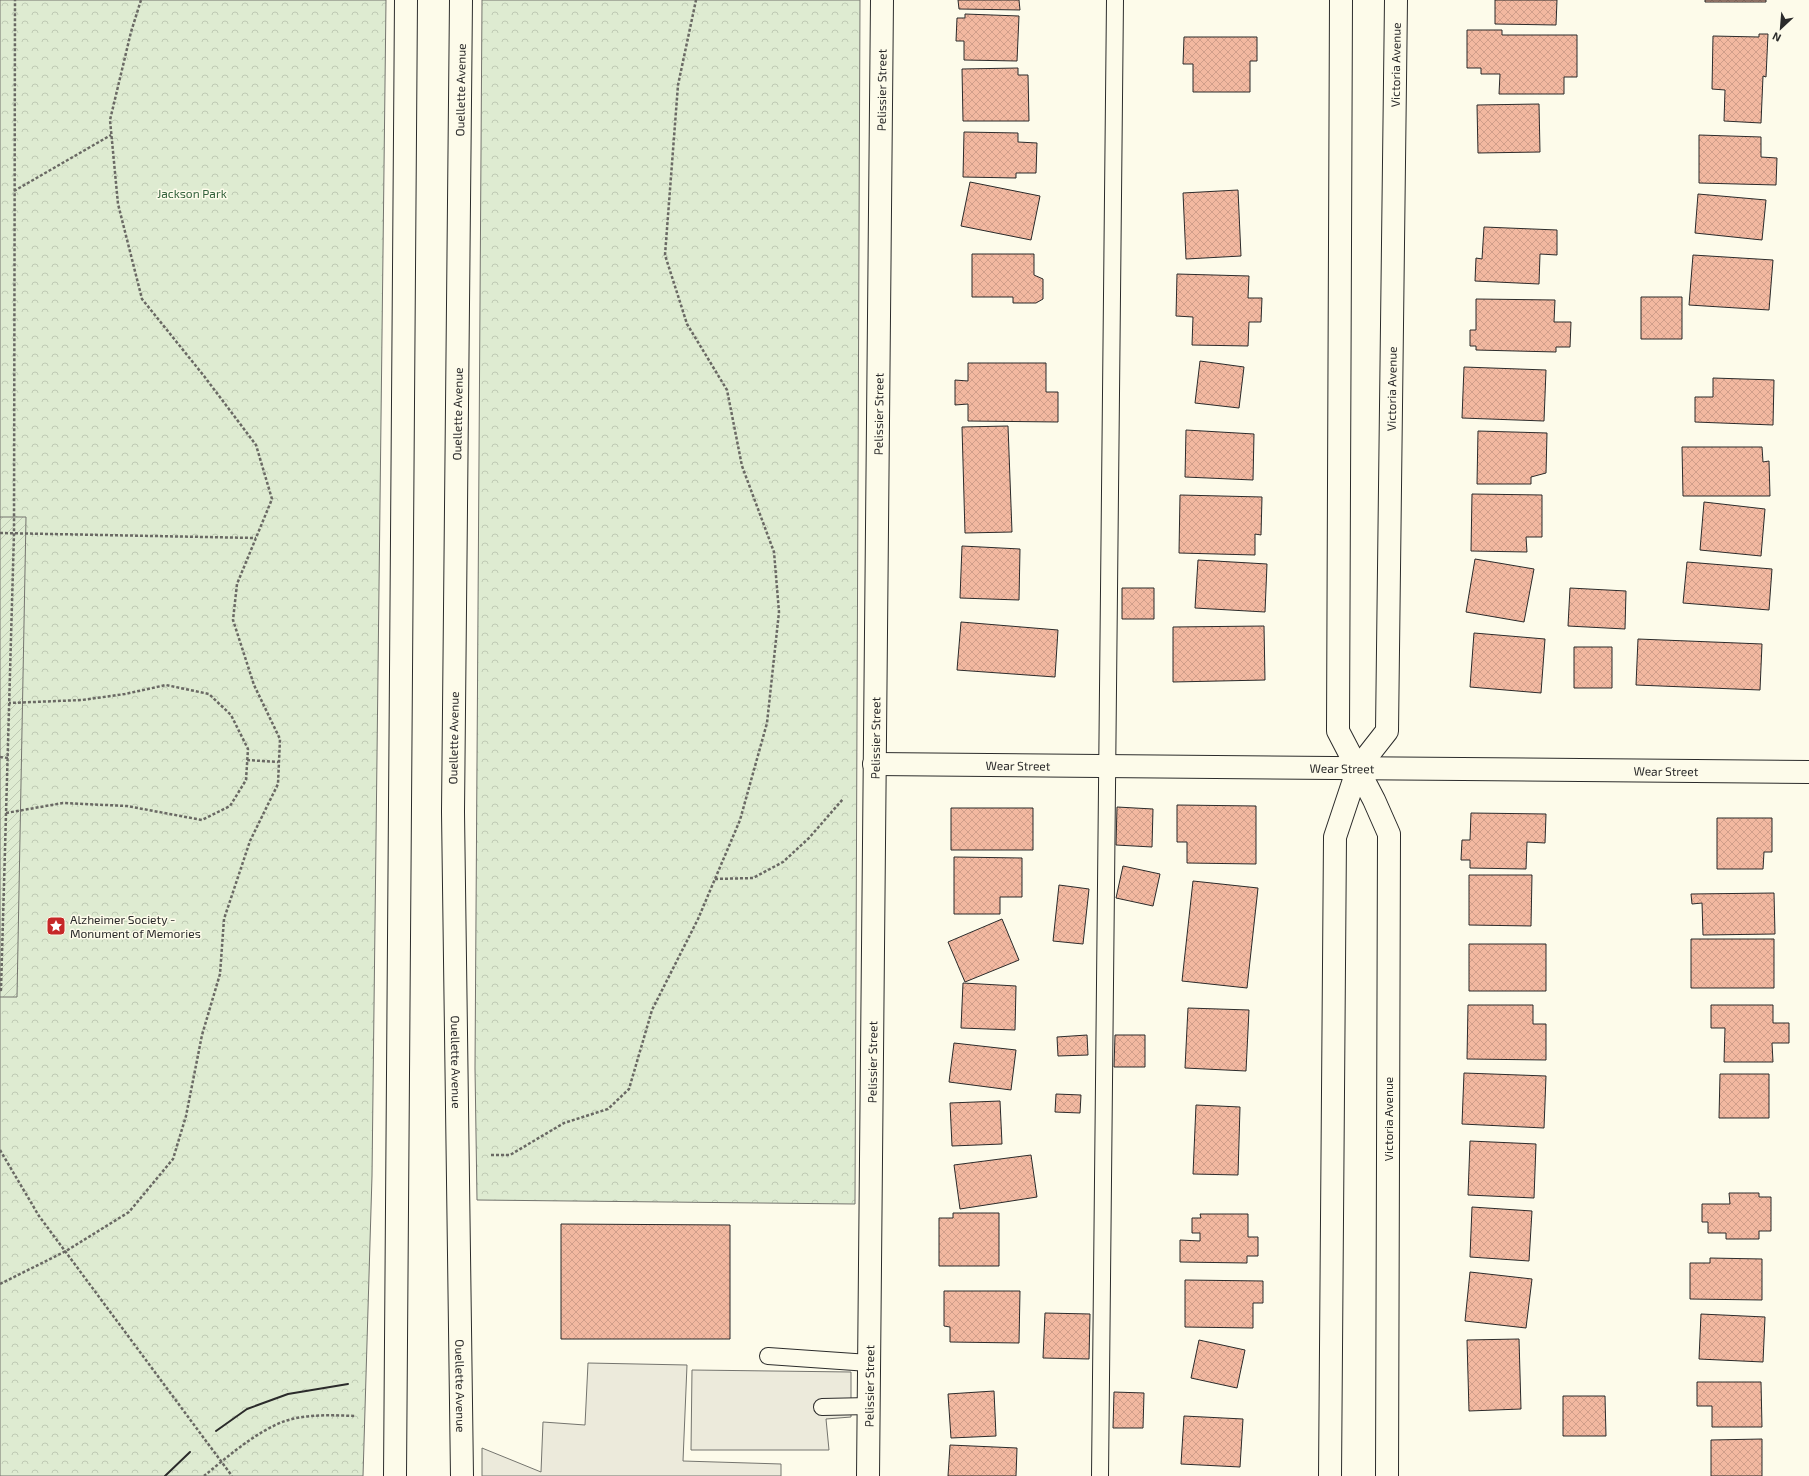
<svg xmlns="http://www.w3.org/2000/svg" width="1809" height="1476" viewBox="0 0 1809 1476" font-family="'Exo 2',sans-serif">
<defs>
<pattern id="park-crowns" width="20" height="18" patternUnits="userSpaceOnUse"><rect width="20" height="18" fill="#deebd1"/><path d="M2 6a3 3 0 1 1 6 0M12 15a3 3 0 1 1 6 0" fill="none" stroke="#bfcab4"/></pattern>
<pattern id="garden-furrows" width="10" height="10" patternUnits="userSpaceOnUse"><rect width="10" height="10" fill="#deebd1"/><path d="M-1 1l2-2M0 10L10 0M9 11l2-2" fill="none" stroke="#bfcab4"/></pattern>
<pattern id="building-cross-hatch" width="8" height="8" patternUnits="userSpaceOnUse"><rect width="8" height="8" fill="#f2b8a0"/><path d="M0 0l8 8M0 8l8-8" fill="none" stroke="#d09e8a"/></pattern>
</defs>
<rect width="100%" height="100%" fill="#fdfbea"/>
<!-- park -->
<path fill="url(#park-crowns)" stroke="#74746e" d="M0,0h386l-14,1176 -9,300h-363z
M482,0h378l-5,1204 -378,-4 -2,-132z"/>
<!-- garden -->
<path fill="url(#garden-furrows)" stroke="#74746e" d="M0,517h26l-9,480h-17z"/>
<!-- parking -->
<path fill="#eceadb" stroke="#74746e" d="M588,1363l99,2 -4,96 98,3v12h-299v-28l59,24 2,-50 42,3z
M692,1370l159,2v45l-25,2 3,31h-138z"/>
<!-- building -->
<path fill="url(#building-cross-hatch)" stroke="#2b2b2b" d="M958,0h61l1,10 -61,-1z
M1495,0h62l-1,25 -61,-1z
M1705,0h61v2h-61z
M965,14l54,2 -2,45 -53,-1v-19h-8l1,-23h8z
M1467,30h35v5h75v42h-13v17h-65l1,-20h-19v-6h-14z
M1759,34h9l-2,43 -3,-1 -2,47 -37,-2 1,-31 -13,-1 1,-53 46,1z
M1184,37h73v24h-7v31h-57v-28h-10z
M1018,68v7h10l1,46h-66l-1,-52z
M1539,104l1,48 -62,1 -1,-48z
M964,132l54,1v9l19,1 -1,30h-20v5l-53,-1z
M1699,135l62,2v20l16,1 -1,27 -77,-2z
M970,182l70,14 -9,44 -70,-14z
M1238,190l3,66 -55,3 -3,-66z
M1698,194l68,6 -4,40 -67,-7z
M1484,227l73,3v25l-17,-1 -1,30 -64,-3 1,-23 6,1z
M972,254h62v21l9,4v20l-7,4h-23v-6h-41z
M1693,255l80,5 -4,50 -80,-5z
M1177,274l72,2 -1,22h14l-1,24h-12l-1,24 -56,-1 1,-28 -17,-1z
M1641,297h41v42h-41z
M1476,299l79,1 -1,22h17l-1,25h-14v5l-80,-2v-4h-6v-16h6z
M1200,361l44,6 -5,41 -44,-5z
M968,363h78v29h12v30l-90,-1v-17l-13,1v-25l13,1z
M1464,367l82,3 -2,51 -82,-3z
M1713,378l61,2 -1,45 -78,-3v-25h18z
M1008,426l4,106 -47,1 -3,-106z
M1186,430l68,4 -1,46 -68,-3z
M1478,431l69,2 -1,40 -15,4v7h-54z
M1682,447h80l1,15 6,-1 1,35h-87z
M1472,494l70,1v42h-16l1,15 -56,-1z
M1180,495l82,2 -1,38 -6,-1v21l-76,-2z
M1704,502l61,7 -4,47 -61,-6z
M962,546l58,3 -1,51 -59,-2z
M1475,559l59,10 -10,53 -58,-10z
M1198,560l69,4 -2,48 -70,-4z
M1687,562l85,7 -3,41 -86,-7z
M1122,588h32v31h-32z
M1570,588l56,3 -1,38 -57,-3z
M961,622l97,8 -3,47 -98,-7z
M1264,626l1,54 -92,2v-55z
M1474,633l71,6 -4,54 -71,-6z
M1638,639l124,5 -2,46 -124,-5z
M1574,647h38v41h-38z
M1177,805l79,1v58l-69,-1v-21h-10z
M1117,807l36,2 -1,38 -36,-2z
M951,808h82v42h-82z
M1471,813l75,1 -1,29 -18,-1 -1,27 -56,-1v-8h-9l1,-20h8z
M1717,818h55v34h-8l-1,17h-46z
M954,857l68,1v39h-22v17h-46z
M1123,866l37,8 -7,32 -37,-8z
M1469,875h63l-1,51 -62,-1z
M1193,881l65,7 -11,100 -65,-7z
M1059,885l30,4 -6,55 -30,-3z
M1774,893l1,41 -72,1 -1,-32 -10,1 -1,-10z
M1002,919l17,41 -54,22 -17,-40z
M1691,939h83v49h-83z
M1469,944h77v47h-77z
M963,983l53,3 -1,44 -54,-2z
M1468,1005h65v19h13v36l-79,-1z
M1711,1005h62v18h16v20h-17l1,19h-49l1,-34h-14z
M1188,1008l61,2 -3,61 -61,-3z
M1087,1035l1,20 -30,1 -1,-19z
M1115,1035h30v32h-31z
M954,1043l62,7 -5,40 -62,-8z
M1464,1073l82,3 -2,52 -82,-4z
M1720,1074h49v44h-50z
M1056,1094l25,1 -1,18 -25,-1z
M1000,1101l2,43 -50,2 -2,-43z
M1196,1105l44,2 -2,68 -45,-1z
M1470,1141l66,3 -2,54 -66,-3z
M1031,1155l6,42 -77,12 -6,-44z
M1729,1193h30v4h12v34h-12v8h-33v-6h-18v-11h-6v-18h28z
M1472,1207l60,4 -3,50 -59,-4z
M953,1213h46v53h-60v-48h14z
M1200,1214h48v23h10v19h-11v7l-67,-1v-22l20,1v-8h-8v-15h9z
M561,1224l169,1v114h-169z
M1710,1258l52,1v41l-72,-1v-36h20z
M1470,1272l62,7 -6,49 -61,-7z
M1185,1280l78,1v22h-10v25l-68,-1z
M944,1291h76l-1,52 -69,-1v-15l-6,-1z
M1045,1313l45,1 -1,45 -46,-1z
M1701,1314l64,3 -2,45 -64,-3z
M1519,1339l2,70 -52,2 -2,-71z
M1199,1340l46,10 -8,38 -46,-10z
M1697,1382h64l1,45h-50v-21h-15z
M994,1391l2,45 -45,2 -3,-44z
M1114,1392l30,1 -1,35h-30z
M1563,1396h42l1,40h-43z
M1184,1416l59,3 -3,48 -59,-3z
M1762,1439v37h-51v-36z
M950,1445l67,3 -1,28h-68z"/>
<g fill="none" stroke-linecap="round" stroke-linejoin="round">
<defs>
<path id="service" d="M768,1356l101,7
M822,1407l47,-1
M1100,1476l15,-1476"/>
<g id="minor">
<path d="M1341,0l-3,731 36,69 15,34 -2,642"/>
<path id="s1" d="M874,764l935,8"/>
<path id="s2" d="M868,1476l14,-1476"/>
<path id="s3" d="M1330,1476l5,-639 23,-69 29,-37 9,-731"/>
</g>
<g id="primary">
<path id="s4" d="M461,0l-8,812 9,664"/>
<path d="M395,1476l11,-1476"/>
</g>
</defs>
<!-- service casing -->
<use href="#service" stroke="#2b2b2b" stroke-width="18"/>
<!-- minor casing -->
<use href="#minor" stroke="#2b2b2b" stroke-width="24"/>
<!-- primary casing -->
<use href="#primary" stroke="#2b2b2b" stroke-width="24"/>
<!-- path -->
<path stroke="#6a6964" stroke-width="2.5" stroke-dasharray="3 2" stroke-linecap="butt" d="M14,191l97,-56
M0,533l256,5
M0,757l8,1
M247,760l31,2
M6,813l57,-10 64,3 75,14 28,-14 16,-26 2,-31 -17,-34 -22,-21 -43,-9 -41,9 -43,6 -73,3
M715,879l38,-1 30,-16 26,-24 34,-39
M0,990h1l13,-457 1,-533
M0,1150l39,66 193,260
M491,1155h19l54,-32 44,-14 21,-20 23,-79 46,-91 42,-99 27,-97 12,-111 -5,-60 -32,-86 -15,-76 -40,-66 -22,-69 13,-170 18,-85
M0,1284l66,-33 63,-39 44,-53 13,-43 16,-81 18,-61 4,-55 26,-78 28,-57 2,-45 -26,-54 -21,-65 4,-36 35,-85 -16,-54 -52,-69 -62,-77 -24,-95 -8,-84 21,-88 10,-32
M204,1476c23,-19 53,-45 81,-55 22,-7 47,-6 70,-5"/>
<!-- service -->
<use href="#service" stroke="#fdfbea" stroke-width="16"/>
<!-- minor -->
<use href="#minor" stroke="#fdfbea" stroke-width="22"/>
<!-- primary -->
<use href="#primary" stroke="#fdfbea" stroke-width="22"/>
<!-- wall -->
<path stroke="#2b2b2b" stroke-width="2" d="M216,1431l31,-22 41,-15 60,-10
M165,1476l25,-24"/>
</g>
<!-- icons -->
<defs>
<symbol id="sight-square" viewBox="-11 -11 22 22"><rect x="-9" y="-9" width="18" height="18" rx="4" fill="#c62828" stroke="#fdfbea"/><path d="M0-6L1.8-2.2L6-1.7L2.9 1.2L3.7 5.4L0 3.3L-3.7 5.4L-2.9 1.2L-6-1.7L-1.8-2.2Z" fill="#fff"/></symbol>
</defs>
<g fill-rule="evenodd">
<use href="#sight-square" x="45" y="915" width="22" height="22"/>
</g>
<g text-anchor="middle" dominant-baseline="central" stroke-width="3" stroke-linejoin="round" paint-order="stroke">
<!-- street labels -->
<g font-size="12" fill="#2b2b2b" stroke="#fdfbea">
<text stroke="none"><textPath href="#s3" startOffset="1425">Victoria Avenue</textPath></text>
<text transform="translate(460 90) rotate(-89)">Ouellette Avenue</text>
<text stroke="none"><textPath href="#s2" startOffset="1386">Pelissier Street</textPath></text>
<text stroke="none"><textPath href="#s3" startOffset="1101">Victoria Avenue</textPath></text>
<text transform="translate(457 414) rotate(-89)">Ouellette Avenue</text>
<text stroke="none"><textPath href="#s2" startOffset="1062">Pelissier Street</textPath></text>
<text transform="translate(453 738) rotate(-89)">Ouellette Avenue</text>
<text stroke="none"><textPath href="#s2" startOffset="738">Pelissier Street</textPath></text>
<text stroke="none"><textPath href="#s1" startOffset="144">Wear Street</textPath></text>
<text stroke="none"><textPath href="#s1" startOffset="468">Wear Street</textPath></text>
<text stroke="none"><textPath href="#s1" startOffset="792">Wear Street</textPath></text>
<text stroke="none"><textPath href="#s4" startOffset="1062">Ouellette Avenue</textPath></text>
<text stroke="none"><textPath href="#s2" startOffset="414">Pelissier Street</textPath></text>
<text transform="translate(1388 1119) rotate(-90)">Victoria Avenue</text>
<text stroke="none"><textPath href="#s4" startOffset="1386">Ouellette Avenue</textPath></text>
<text stroke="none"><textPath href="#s2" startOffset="90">Pelissier Street</textPath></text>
</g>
<!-- park labels -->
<g font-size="12" fill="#34623c" stroke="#fdfbea">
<text x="192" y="193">Jackson Park</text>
</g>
<!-- poi labels -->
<g font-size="12" fill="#2b2b2b" stroke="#fdfbea" text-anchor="start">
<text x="70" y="919">Alzheimer Society -<tspan x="70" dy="14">Monument of Memories</tspan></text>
</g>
</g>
<!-- north arrow -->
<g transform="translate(1781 28) rotate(206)" stroke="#fdfbea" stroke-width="3" paint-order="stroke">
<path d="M0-3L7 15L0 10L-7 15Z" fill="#2b2b2b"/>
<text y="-6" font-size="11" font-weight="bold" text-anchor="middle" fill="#2b2b2b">N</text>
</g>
</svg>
